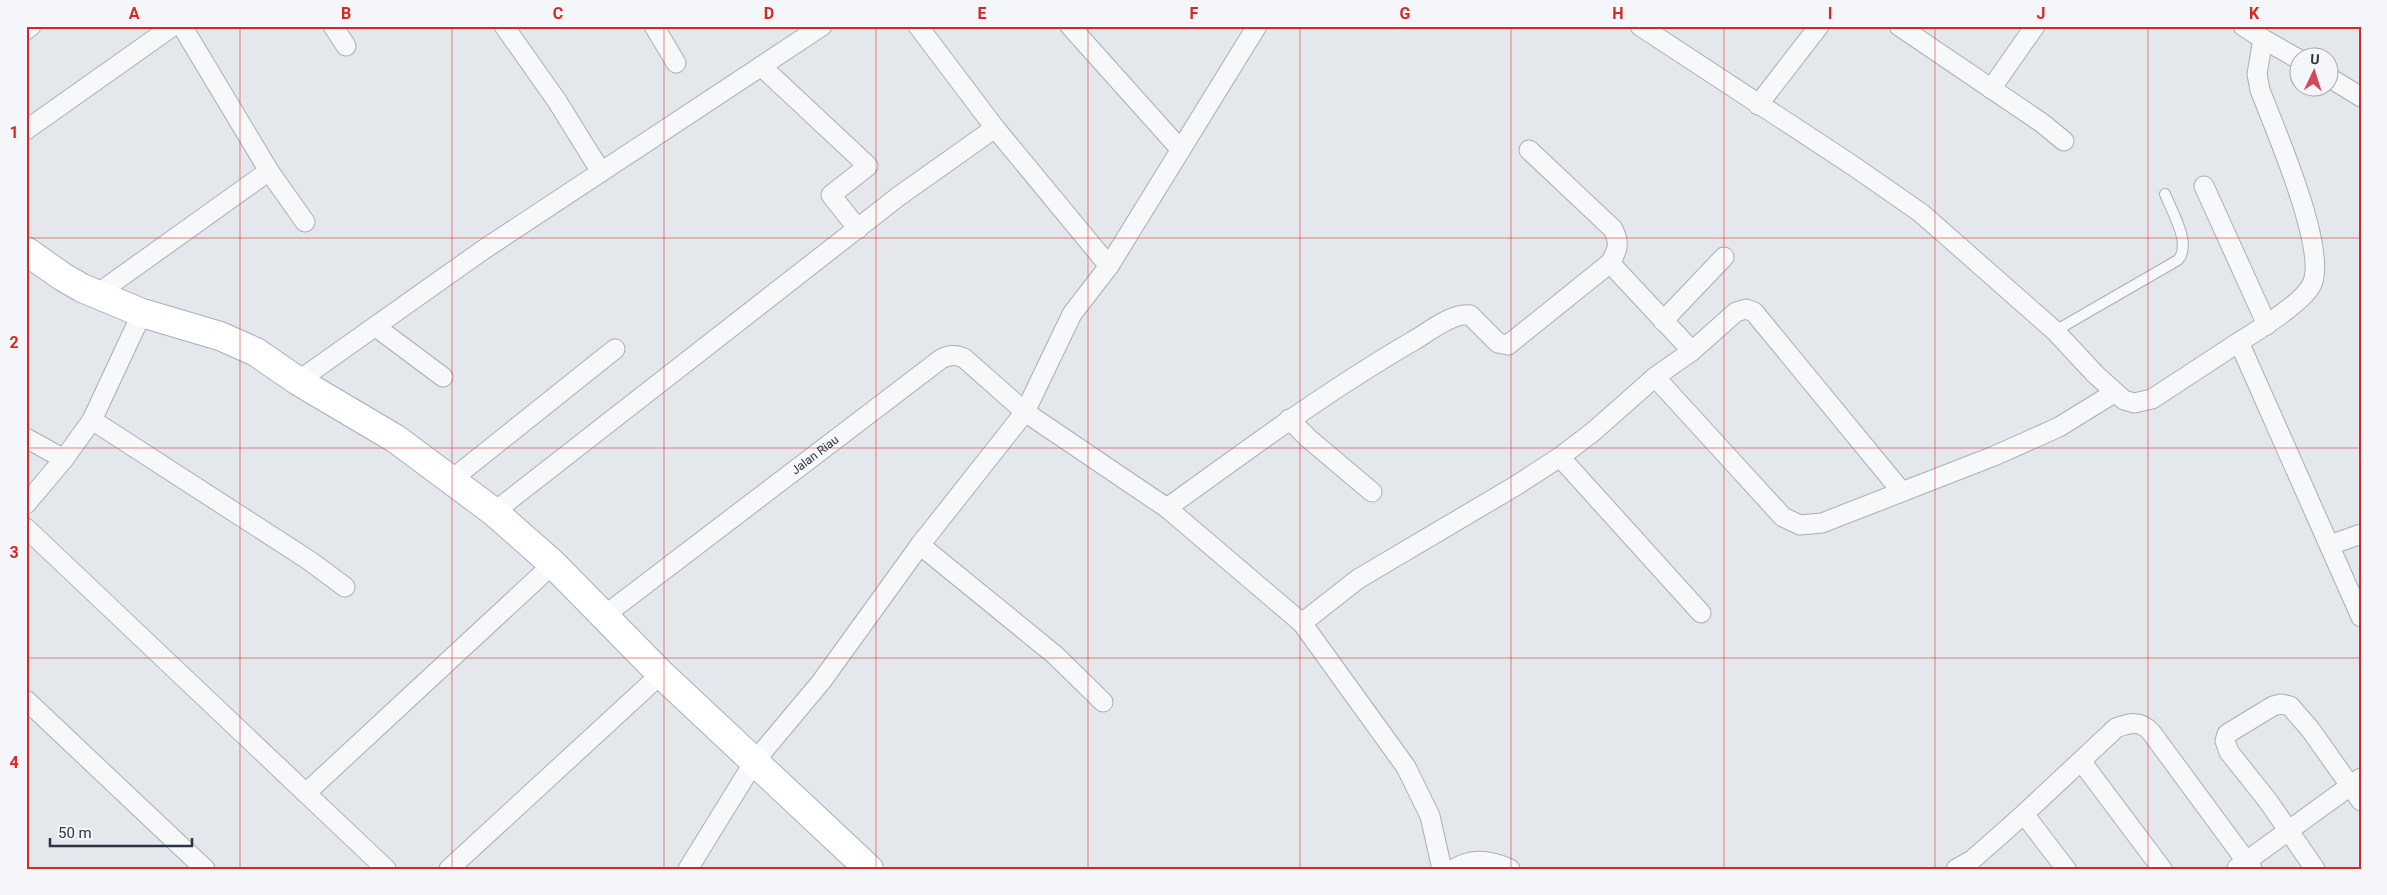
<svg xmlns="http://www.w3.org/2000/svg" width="2387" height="895" viewBox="0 0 2387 895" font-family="Roboto,sans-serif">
<rect width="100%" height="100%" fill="#e4e7ec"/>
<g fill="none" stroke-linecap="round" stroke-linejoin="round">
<defs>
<path id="lane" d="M2055,331l123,-71c14,-16 -6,-48 -13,-66"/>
<g id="street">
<path d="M182,26l87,145 36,51"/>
<path d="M333,26l13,20"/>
<path d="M504,26l53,75 44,71"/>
<path d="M654,26l22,37"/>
<path d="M918,26l77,102 114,138"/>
<path d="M1070,26l111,124"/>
<path d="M1640,26l212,139 69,48 134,118 41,44 28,25 10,3 18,-4 87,-57 122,275"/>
<path d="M1899,26l143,97 22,18"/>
<path d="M26,30l5,-4"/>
<path d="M2263,39l37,21"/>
<path d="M761,66l107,100 -37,29 27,34"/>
<path d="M2330,78l31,19"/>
<path d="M1991,89l44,-63"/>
<path d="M1758,105l61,-79"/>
<path d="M26,130l147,-104"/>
<path d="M1529,150l84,79c7,14 5,21 -3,34l82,88"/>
<path d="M2204,186l63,139"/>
<path d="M97,294l172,-123"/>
<path d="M1663,321l61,-64"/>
<path d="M376,327l67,50"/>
<path d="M2239,342c18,-11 62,-38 72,-56 19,-32 -37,-159 -51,-196l-3,-16 6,-35 -20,-13"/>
<path d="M1655,377l128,140 17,8 22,-2 172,-67 65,-29 55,-34"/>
<path d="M298,381l185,-131 339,-224"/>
<path d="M1289,419l19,19 64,54"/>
<path d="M92,420l218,141 35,26"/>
<path d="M26,438l38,21"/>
<path d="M1560,457l141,156"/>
<path d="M451,480l164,-131"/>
<path d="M26,504l38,-45 28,-39 50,-107"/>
<path d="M1167,508c80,-58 160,-117 246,-167 16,-9 38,-28 57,-26l28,28 10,2 102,-82"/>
<path d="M494,512l405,-316 96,-68"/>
<path d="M26,528l360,341"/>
<path d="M920,545l135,110 48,47"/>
<path d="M2330,545l31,-11"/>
<path id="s1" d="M605,615l336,-256c8,-4 14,-5 23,-1l61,54 142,96 135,115 104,144 24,49 12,53"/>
<path d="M1302,623l56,-44 159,-94 43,-28 34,-26 61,-54 37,-26 44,-39 10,-3 8,3 148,180"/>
<path d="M26,700l179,169"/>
<path d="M2081,761l81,108"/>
<path d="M306,793l247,-229"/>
<path d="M2024,814l42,55"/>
<path d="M2237,868l124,-90"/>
<path d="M449,869l212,-195"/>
<path d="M688,869l66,-107 67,-80 99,-137 105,-133 47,-98 37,-48 148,-240"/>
<path d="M1454,869c18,-12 37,-9 56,0"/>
<path d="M1956,869l16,-9 52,-46 92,-86c14,-5 24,-8 35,4l101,137"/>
<path d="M2315,869l-47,-68 -39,-49 -4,-11 2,-7 46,-28 8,-2 9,2 20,23 51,72"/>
</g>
<path id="secondary" d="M26,251l37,26 19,11 60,25 78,23 36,16 42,29 98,58 98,73 59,52 108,110 208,195"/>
</defs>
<!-- lane casing -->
<use href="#lane" stroke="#a9aeb7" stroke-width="12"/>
<!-- street casing -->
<use href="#street" stroke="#a9aeb7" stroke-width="21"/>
<!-- secondary casing -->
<use href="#secondary" stroke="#a9aeb7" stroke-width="30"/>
<!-- lane -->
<use href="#lane" stroke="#f7f8fa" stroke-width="10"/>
<!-- street -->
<use href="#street" stroke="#f7f8fa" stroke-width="19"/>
<!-- secondary -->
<use href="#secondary" stroke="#fff" stroke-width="28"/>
</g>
<!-- grid -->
<path fill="none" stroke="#d62828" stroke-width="1" stroke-opacity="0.55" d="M240,26v843M452,26v843M664,26v843M876,26v843M1088,26v843M1300,26v843M1511,26v843M1724,26v843M1935,26v843M2148,26v843M26,238h2335M26,448h2335M26,658h2335"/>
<g text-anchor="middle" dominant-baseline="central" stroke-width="4" stroke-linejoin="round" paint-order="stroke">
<!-- street labels -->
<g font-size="12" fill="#2b3445" stroke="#f4f6f9">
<text stroke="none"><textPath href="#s1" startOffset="264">Jalan Riau</textPath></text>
</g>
</g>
<!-- border -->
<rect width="2387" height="895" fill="none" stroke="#f4f6f9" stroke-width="55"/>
<!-- north arrow -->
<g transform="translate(2314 72) rotate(4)"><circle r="24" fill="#f4f6f9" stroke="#a4a8b1"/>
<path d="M0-4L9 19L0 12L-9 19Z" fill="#d1495b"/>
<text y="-8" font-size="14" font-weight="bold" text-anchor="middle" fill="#2b3445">U</text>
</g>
<!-- scale -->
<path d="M50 838v8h142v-8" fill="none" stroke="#2b3445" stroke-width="2.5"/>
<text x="58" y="838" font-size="15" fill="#2b3445" stroke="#f4f6f9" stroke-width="4" paint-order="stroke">50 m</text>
<rect x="28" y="28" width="2332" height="840" fill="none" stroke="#d62828" stroke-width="2"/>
<g font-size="16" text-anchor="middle" font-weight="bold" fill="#d62828">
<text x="134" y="19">A</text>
<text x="346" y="19">B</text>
<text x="558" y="19">C</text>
<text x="769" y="19">D</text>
<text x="982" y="19">E</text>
<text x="1194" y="19">F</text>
<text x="1405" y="19">G</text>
<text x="1618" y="19">H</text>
<text x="1830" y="19">I</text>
<text x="2041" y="19">J</text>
<text x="2254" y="19">K</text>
<text x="14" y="138">1</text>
<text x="14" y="348">2</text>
<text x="14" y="558">3</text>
<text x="14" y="768">4</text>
</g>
</svg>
